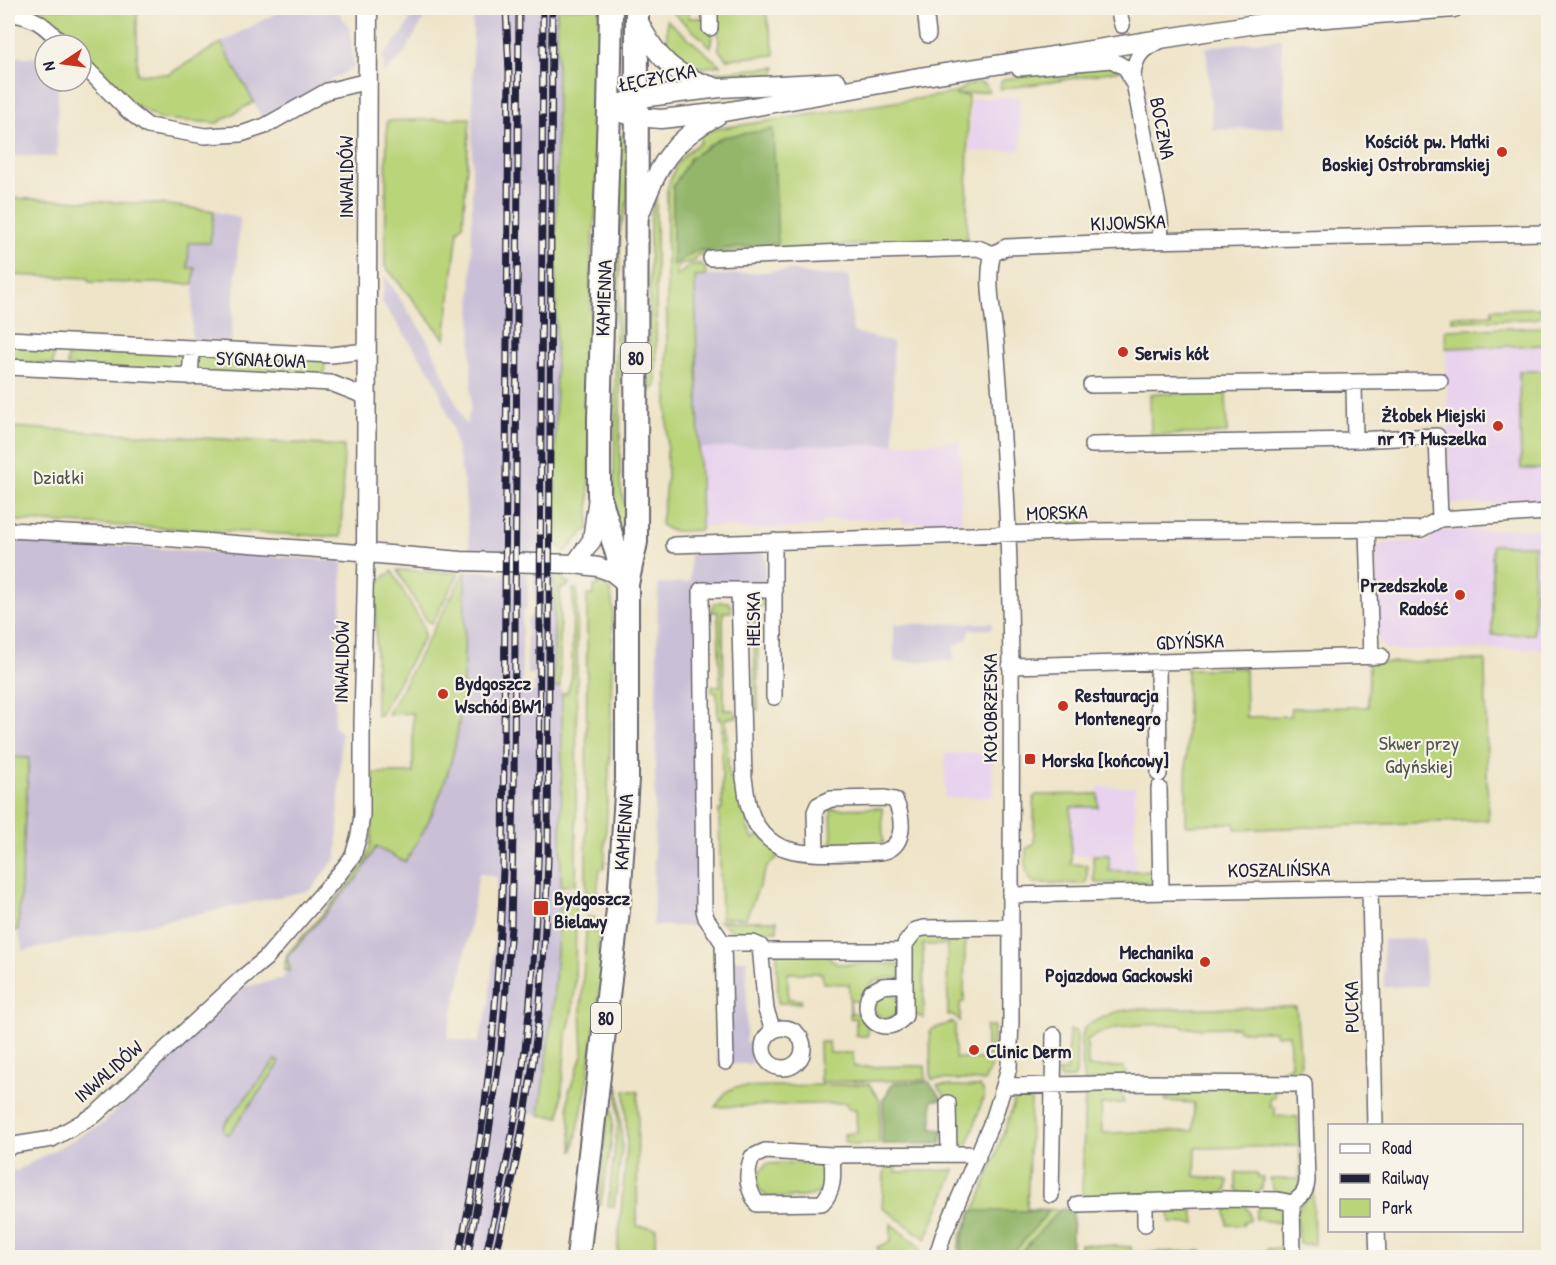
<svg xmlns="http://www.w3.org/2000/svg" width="1556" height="1265" viewBox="0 0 1556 1265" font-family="'Patrick Hand',sans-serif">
<rect width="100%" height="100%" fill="#f7f3e8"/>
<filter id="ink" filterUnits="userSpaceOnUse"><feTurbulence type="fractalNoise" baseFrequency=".0167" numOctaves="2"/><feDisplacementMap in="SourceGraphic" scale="12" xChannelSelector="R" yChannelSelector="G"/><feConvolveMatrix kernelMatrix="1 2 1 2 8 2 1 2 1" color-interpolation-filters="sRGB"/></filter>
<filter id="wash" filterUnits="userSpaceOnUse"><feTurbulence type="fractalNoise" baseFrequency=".008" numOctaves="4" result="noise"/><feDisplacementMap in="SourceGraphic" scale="24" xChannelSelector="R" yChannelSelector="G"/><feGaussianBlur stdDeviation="1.35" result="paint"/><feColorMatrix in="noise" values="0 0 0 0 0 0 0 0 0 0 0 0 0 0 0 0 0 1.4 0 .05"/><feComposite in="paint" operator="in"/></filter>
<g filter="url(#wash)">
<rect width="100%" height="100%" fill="#eee4c8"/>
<!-- built -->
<path fill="#e8d2ee" d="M1020,96l1,54 -51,2 1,-53z
M1548,345v158l-98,1 -4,-156z
M960,442l2,80 -60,1v-5l-77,2 -5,6 -31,2 -45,2 -17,-4 -26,1 -2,-79z
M1544,529l2,120 -159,1 -7,-7 -2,-4 -3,-84 2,-8 9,-4 44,-1v-11z
M945,753h47l1,44 -48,1z
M1098,787h37v84h-26l-1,-16h-37v-48h27z"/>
<!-- industrial -->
<path fill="#c9bfd7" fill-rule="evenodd" d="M285,8h51l14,21 4,38 -91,53 -42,-77z
M416,8h14l-27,47 -19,19 -1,-18 21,-25z
M473,8h84l-2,546 -85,-3 -6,-68 -12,-57 -18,-49 -52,-75 3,-26 45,68 36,82 5,-19z
M1281,39l5,88 -73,3 -7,-83z
M8,56l37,2v23h13l-1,76 -49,-1z
M214,211l26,7 -9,124 -40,-3 4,-70h-7l1,-26h21z
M791,270l19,5 39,1 4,56 40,10 1,102 -195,4 -4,-171z
M8,538l331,23 3,2 -1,66 -4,3 -3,95 7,6 -4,124 -26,33 -288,61 -5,-21 11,-171 -21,-2z
M765,553v35l-70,1 6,337h-48l5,-342 32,-2v-28z
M465,571l63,2v32l-6,8v79h13v-18h-8v-53l7,-10v-37l20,-1v113l6,1 2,6 -1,196 -3,65 -9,95 -10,66 -10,-2 -4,31 -25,113h-57l7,-39 -8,39h-434v-90l8,4 86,-47 142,-137 40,-9 3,-21 73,-82 16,-28 30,15 26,-47 23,-70 5,-31zM479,873l18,4 -2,64 -6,64 -11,38 -31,-5 13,-57z
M992,623v6l-23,1 -1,8 -14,8v15l-60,1v-38z
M1425,939l1,47 -42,1 -1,-47z
M717,960h30l-1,82 5,1v21h-33z"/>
<!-- green -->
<path fill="#bad47a" stroke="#6e7b5a" stroke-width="1.5" d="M8,8h129v66h32l52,-31 33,59 -37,21 -58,-4 -22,-14 -3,4 -53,-50v-14h-8l-33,-31z
M557,8h43l-1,172 -8,77 -2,272 -4,2 -19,20 -11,-7z
M668,8h21v10h15l8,15 -1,14z
M718,8h47l10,47 -49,4 -7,-9z
M667,20l53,45 -19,3 -14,-5 -13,-9 -7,-13z
M1106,64l15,6 -58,10 -63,9 1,-7 4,-3z
M776,67l-1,7 -58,4 -18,-4z
M980,82l6,3 3,6 -31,4 10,1 -1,143 -259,14 -11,2 -2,6 -12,3 -6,5 -1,8 14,-12 11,-1 4,4 1,8 -11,1 6,253c-12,0 -32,5 -40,-6l6,-47v-287c7,-24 13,-35 34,-48l-2,-7 16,-6 240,-36 2,2v-3l9,-6z
M470,118l-7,107 -5,5 -13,109 -60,-73 2,-145z
M628,126v72l-8,33v252l7,32v17h-11l-2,-45 4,-344z
M656,189v197l-7,6 1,-164 2,-23z
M8,198l152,6 54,7 -4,32h-21l-1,25h7l-2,16 -103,-2 -2,-4 -80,-3z
M1541,308v8l-6,3 -83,2v-5l40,-1v-6z
M1544,327l4,18 -102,3 -1,-18z
M8,343l46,3 -1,18 -45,-3z
M68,346l119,7 -1,20 -119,-7z
M196,353l129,7 -1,20 -129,-7z
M1519,371h23l3,98h-24z
M1226,392l1,41 -76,2 -1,-41z
M8,427l336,19 -3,91 -333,-17z
M1063,508l19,2 3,6 -2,8 -34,1z
M1492,545h42v89l-42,1z
M397,570l62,3 -27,50 -5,-2z
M392,571l31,55 1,11 -44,78h-4v-122l3,-12z
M465,571c-1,56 2,119 -10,174 -9,41 -27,82 -50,117l-29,-15 -16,28 -73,82 3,14 -6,-1 3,-16 62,-70 16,-22 5,-15 2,-16 2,-58h39v-60l-25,1z
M554,573l9,1 1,6 5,4 -2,3 -7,1v99h-6z
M598,577l13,15 2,18 -3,142 -6,117h-4l-4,32 -9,-1 -1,-3 1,-302h7v-9h4z
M573,589h4l-1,296 -15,1 1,-193h5l5,-16z
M755,597l8,2 4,6 -9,1v104h-3l-1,-103h-9l4,-7z
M720,602h8l3,4v6h-8l1,98h10l3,7 -11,1 3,60h10l11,45 -4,2 7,14 7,-4 23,17 -16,15 -21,51h-25l-2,-108h3v-91h-4l-1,-26 -5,-1v-6h8l-2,-74h-7l3,-8z
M1485,660l3,160 -253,10v-7l-49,2 1,-156 58,-1 1,49 44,-1 1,-8 77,-1 1,-44z
M8,757l21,1 -11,172 -10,1z
M1098,794v13h-27v57l16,1v15l-3,4 -50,-1c-11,-9 -8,-21 -8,-34l8,-5v-47l2,-2z
M882,808l1,35 -51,1 -1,-35z
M1093,855h16v16h43l4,3v8l-59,1 -3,-3z
M561,892l15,1 -1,95 -4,30 -5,18 -6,81 -21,-2 14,-109z
M587,917l8,1v14l4,1 -1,14 3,31 -15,113 -13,61 -5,-48 1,-12 14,-39 -2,-43z
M719,921h58v10h-44z
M965,934l-1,68 -4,1v18l-8,-6h-4l-1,-70h-24l1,73 -11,-4 -2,-73 7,-6z
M777,953h48l12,11h63v15c-11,-3 -20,0 -30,5l-7,17h-13l1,12 11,1 6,8v14h-12v-17l-6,-1 -1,-34 -26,-1 -1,-10h-34v26l13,1v3h-23z
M873 1005a13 13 0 1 1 26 0a13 13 0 1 1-26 0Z
M1296,1007l5,58 -6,10 -14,1 -5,-2 15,-9 -2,-31 -13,1 -2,-4h-36l-1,-4 -53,1 -4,-3c-33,-1 -64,-3 -93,15l1,27h36l2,6 -4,5 -37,4 -2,-8 -2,-33 3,-13 5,-4 26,-12 19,-3z
M952,1022l3,2v34l31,1v-33h8l-3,42 -7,13 -53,-2 -1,-49z
M1069,1030l6,1 2,2 -1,42 -4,4h-11l-3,-7 9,-1z
M819,1042h10l1,11h23l1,14 71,-1 1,14 -106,2z
M276,1060l3,1 -1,5 -49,68h-4l-2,-5 2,-5z
M869,1084l11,17 -1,43 -28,1 -6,-4 -1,-7 13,-1 -1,-24h-8l-1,-6 -132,4 12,-16 9,-4z
M937,1085l43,2 3,3 1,6 -16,48h-13l-9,-47z
M1275,1086l-1,12h-4v8l5,1v9l23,1 3,69 -6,6 -19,2 -4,-7 -2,-8h30v-33l-104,2 -1,28 33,4 -1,11 -4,2 -135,6 -6,-5 3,-106c15,0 38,-6 39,15l-23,1 1,29 91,-2 1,-28 -28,-2v-7l7,-6z
M617,1089h2l3,58 -8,59h-6l10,-83z
M625,1090l13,2 -1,134 19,2 -2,29h-37l10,-112z
M610,1093c8,35 -4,76 -9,111h-3z
M1016,1097l15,1 -4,111 46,1 -2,47h-112c-4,-22 11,-35 19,-55 14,-34 26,-70 38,-105z
M813,1162l9,4c19,38 -34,31 -55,31l-9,-10 -1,-13 10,-10z
M896,1163v9l59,-2 -29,69 -44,-32 3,-43z
M1236,1173h19l3,4 5,1 -1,11 -7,6h-13l-6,-6z
M1313,1184l1,60h-15l-3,-30z
M1184,1204l9,6 2,14 -25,-1 -1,-12 6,-6z
M1232,1204h12l5,7 1,9 -6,1 -1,4h-16l-1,-14z
M1264,1204l20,3 4,6 -1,44 -207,1v-14l51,3v6l71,-2v5l50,-2 1,-2 14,-1 1,-2 14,-1 -1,-25 -26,-4 2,-9z
M891,1224l26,21 3,6 -3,6h-36l-4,-10 14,-5z"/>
<!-- forest -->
<path fill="#93b66a" stroke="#5a6c52" stroke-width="1.5" d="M773,129l5,115 -83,7 -22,15v-79l17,-29 32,-21z
M929,1082l14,18h-11v29l11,1 -2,14h-59l1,-44 10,-17z
M1061,1208l12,4 -2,45h-54z
M972,1211h77l-39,46h-49v-14z"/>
</g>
<g filter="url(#ink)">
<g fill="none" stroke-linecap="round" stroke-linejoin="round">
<defs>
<path id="minor" d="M925,8l3,27
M1118,8l4,17
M8,13c29,4 36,12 56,32
M710,28v-20
M1160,41c-18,7 -26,16 -27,36l27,141 1,23
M81,63l46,47 21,16 57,10 36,-2 24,-8 62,-35 41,-10
M1019,68l93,-8 14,8 7,15
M711,258l133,-6 134,-4 15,6 13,-7 139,-6 403,-8
M8,339l323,16 35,-4
M8,367l323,16 36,14
M190,377l2,-29
M1354,382l1,58
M1091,385l349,-4
M1092,445l263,-5 82,-4 3,83 107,-7
M1367,529l4,128
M8,530l139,7 219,16 -4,170v92l-3,20 -6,21 -14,18 -74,85 -23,19 -146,136 -44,25 -38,6 -6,3
M674,545l420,-14 327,-2 19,-10
M739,590l5,188c2,10 2,21 6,32 5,17 19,34 37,39 23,8 67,3 93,3 26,-3 24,-33 15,-52l-10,-2 -54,1 -13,6 -3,7 1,40
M1158,664l1,110
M1010,666l371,-10
M774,697v-156
M1159,788l2,104
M1370,888l5,238
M1010,895l538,-10
M723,943l3,119
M762,951h143
M905,984l-23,2 -11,6c-15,27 16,47 34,24v-72l11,-14 8,-2 86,-1
M763 1048a20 20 0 1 1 40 0a20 20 0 1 1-40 0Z
M773,1030l-7,-20 -6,-64 -7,-3h-30l-17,-25 -2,-8 -3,-320h72
M1004,1086l138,-3 162,1 3,97c-1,12 -6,16 -15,22l1,55
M948,1103l1,51
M832,1155c1,18 3,35 -10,48l-65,1c-10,-17 -12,-28 -5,-47l13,-6 67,4 136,-1 10,3
M1051,1195l3,-160
M1078,1204l145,-5 55,1 14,3
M1145,1224v-23
M1377,1230l1,28
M936,1258l7,-22 51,-119 10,-31 5,-19 2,-46c-1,-162 3,-325 -3,-486 -2,-64 -7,-128 -12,-191 -2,-27 -11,-65 -3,-90"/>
<path id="tertiary" d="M368,8l-2,545 95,8 114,3 23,3 14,5 15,12
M638,20c19,39 36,55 77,67
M625,102l23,-5 72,-9 117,-6
M609,110l28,7 24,2 63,-7 195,-35 343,-54 192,-15
M639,216c19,-49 30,-74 78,-100
M575,564l17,-24 6,-43"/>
<path id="primary" d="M611,8l-2,102 -10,308v77l27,88
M578,1258l41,-357 8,-122v-195l9,-42 1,-534"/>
</defs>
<!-- minor casing -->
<use href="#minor" stroke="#69666c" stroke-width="18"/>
<!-- tertiary casing -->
<use href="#tertiary" stroke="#69666c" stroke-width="21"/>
<!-- primary casing -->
<use href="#primary" stroke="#69666c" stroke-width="26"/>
<!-- minor -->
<use href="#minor" stroke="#fff" stroke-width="15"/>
<!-- tertiary -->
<use href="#tertiary" stroke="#fff" stroke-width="18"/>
<!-- primary -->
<use href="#primary" stroke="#fff" stroke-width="22"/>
<defs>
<path id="rail" d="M458,1258c29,-128 40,-258 45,-388l6,-798 -3,-64
M467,1258l15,-78 19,-132 10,-121 3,-139 5,-780
M485,1258c15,-64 30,-128 38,-192 10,-77 14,-155 16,-232l4,-826
M494,1258c20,-78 35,-156 44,-235 6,-54 8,-110 10,-164l4,-851"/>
</defs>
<!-- rail casing -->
<use href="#rail" stroke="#22223b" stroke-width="7"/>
<!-- rail -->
<use href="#rail" stroke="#f7f3e8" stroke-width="4.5" stroke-dasharray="14" stroke-linecap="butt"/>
</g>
</g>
<!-- markers -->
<g fill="#c8321e" stroke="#f7f3e8" stroke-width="2">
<circle cx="1502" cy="152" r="6"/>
<circle cx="1123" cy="352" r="6"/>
<circle cx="1498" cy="426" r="6"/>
<circle cx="1460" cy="595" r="6"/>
<circle cx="443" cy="694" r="6"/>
<circle cx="1063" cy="706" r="6"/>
<rect x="1024" y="753" width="12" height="12" rx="3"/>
<rect x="533" y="900" width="16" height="16" rx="3"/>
<circle cx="1205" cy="962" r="6"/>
<circle cx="974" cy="1050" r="6"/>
</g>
<g text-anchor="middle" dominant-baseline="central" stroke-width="4.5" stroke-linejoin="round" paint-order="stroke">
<!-- shield labels -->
<g fill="#f7f3e8" stroke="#62616f" stroke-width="1.5">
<rect x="621" y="343" width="30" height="30" rx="4.5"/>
<rect x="591" y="1003" width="30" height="30" rx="4.5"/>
</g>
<g font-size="18" font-weight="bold" fill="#22223b">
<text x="636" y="358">80</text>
<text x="606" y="1018">80</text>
</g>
<!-- street labels -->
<g font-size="20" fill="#22223b" stroke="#f7f3e8">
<text transform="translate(657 77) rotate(-11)">ŁĘCZYCKA</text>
<text transform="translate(1163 128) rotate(79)">BOCZNA</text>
<text transform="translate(345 177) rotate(-90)">INWALIDÓW</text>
<text transform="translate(1128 222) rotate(-2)">KIJOWSKA</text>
<text transform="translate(603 298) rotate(-88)">KAMIENNA</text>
<text transform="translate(261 359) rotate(2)">SYGNAŁOWA</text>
<text transform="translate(1057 512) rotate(-2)">MORSKA</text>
<text transform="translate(752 619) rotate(-90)">HELSKA</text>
<text transform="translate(1190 641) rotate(-2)">GDYŃSKA</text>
<text transform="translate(341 662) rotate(-89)">INWALIDÓW</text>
<text transform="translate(989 708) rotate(-90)">KOŁOBRZESKA</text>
<text transform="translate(623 832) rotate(-86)">KAMIENNA</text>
<text transform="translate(1279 869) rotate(-1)">KOSZALIŃSKA</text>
<text transform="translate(1351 1007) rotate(-91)">PUCKA</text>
<text transform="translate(108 1071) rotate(-41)">INWALIDÓW</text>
</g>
<!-- poi labels -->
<g font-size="20" font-weight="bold" fill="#22223b" stroke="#f7f3e8" text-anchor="start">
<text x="1490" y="140" text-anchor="end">Kościół pw. Matki<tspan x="1490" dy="23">Boskiej Ostrobramskiej</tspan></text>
<text x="1135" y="352">Serwis kół</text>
<text x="1486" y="414" text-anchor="end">Żłobek Miejski<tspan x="1486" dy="23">nr 17 Muszelka</tspan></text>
<text x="1448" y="584" text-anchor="end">Przedszkole<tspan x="1448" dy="23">Radość</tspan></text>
<text x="455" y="682">Bydgoszcz<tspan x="455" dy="23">Wschód BW1</tspan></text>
<text x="1075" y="694">Restauracja<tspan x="1075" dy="23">Montenegro</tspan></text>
<text x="1042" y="759">Morska [końcowy]</text>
<text x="554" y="897">Bydgoszcz<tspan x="554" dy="23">Bielawy</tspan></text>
<text x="1193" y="951" text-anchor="end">Mechanika<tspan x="1193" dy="23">Pojazdowa Gackowski</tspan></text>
<text x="986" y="1050">Clinic Derm</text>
</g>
<!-- park labels -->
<g font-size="20" fill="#50574e" stroke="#f7f3e8">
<text x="59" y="476">Działki</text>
<text x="1419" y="742">Skwer przy<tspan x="1419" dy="23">Gdyńskiej</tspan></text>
</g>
</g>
<!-- margin -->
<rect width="1556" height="1265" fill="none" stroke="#f7f3e8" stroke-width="30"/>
<!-- legend -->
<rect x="1328" y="1124" width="195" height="108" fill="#f7f3e8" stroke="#a29fa3" stroke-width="1.5"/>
<rect x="1340" y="1144" width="30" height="9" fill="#ffffff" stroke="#a29fa3" stroke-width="1.5"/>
<text x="1382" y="1154" font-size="18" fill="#22223b">Road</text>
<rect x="1340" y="1174" width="30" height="9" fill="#22223b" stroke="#a29fa3" stroke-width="1.5"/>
<text x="1382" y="1184" font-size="18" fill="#22223b">Railway</text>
<rect x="1340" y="1199" width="30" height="18" fill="#bad47a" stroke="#a29fa3" stroke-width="1.5"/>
<text x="1382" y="1214" font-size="18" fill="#22223b">Park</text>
<!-- north arrow -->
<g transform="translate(63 63) rotate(257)"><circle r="28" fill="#f7f3e8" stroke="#a29fa3" stroke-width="1.5"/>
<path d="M0-4.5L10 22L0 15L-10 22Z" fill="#c8321e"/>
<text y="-9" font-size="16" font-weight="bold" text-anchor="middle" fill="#22223b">N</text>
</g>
</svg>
